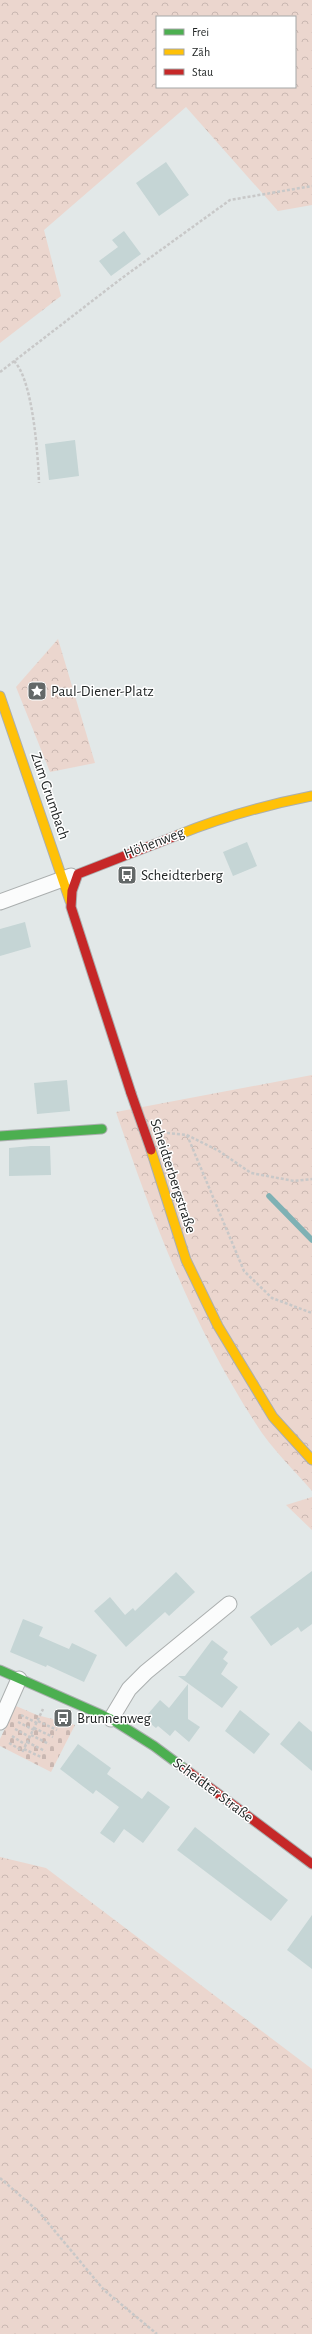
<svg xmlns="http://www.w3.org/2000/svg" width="312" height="2334" viewBox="0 0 312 2334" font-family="'Alegreya Sans',sans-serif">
<defs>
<pattern id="forest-crowns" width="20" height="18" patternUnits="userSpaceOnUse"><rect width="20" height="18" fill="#ebd6ce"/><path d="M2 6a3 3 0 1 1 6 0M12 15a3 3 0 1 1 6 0" fill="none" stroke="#c9b7b1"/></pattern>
<pattern id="cemetery-stones" width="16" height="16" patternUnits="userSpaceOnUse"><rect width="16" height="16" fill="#ebd6ce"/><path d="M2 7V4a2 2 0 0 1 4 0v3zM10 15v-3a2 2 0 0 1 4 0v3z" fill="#c9b7b1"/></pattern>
</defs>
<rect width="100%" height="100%" fill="#e2e8e8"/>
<!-- forest -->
<path fill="url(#forest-crowns)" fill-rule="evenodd" d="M0,0h312v205l-34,6 -92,-104 -142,123 17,66 -61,47zM157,17h138v70h-138z
M58,639l37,124 -45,9 -34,-85z
M312,1075v416c-18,-21 -41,-43 -56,-67 -63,-97 -103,-203 -140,-312z
M312,1497v33l-26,-25z
M0,1857l46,11 266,201v265h-312z"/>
<!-- cemetery -->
<path fill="url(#cemetery-stones)" d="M16,1706l21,9 38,10 -24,47 -51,-26v-7z"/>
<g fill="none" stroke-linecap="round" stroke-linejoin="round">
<!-- stream -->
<path stroke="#7fb1b4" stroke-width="5.5" d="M269,1196l43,44"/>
</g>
<!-- building -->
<path fill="#c5d5d5" d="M166,162l23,33 -30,21 -23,-33z
M124,231l17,23 -30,22 -12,-15 19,-14 -6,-7z
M75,440l4,36 -30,4 -4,-36z
M247,842l10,24 -24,10 -10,-24z
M25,922l6,25 -31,9v-27z
M67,1080l3,31 -33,3 -3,-31z
M31,1146h19l1,29 -42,1v-28z
M312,1571v53l-11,8 -3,-5 -27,19 -21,-29z
M176,1572l19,20 -26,24 -4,-4 -39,35 -32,-36 16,-14 15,18 8,-7 2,3z
M23,1619l20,8 -4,9 30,13 3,-6 25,12 -13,27 -37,-17 -1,2 -36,-15z
M212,1640l16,12 -5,7 5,4 -7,11 17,13 -16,21 -44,-32h7z
M188,1684v35l12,8 -11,15 -14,-12 -5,6 -12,-10 -2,2 -9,-7v-6l13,-15 9,8z
M240,1710l30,24 -16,20 -29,-23z
M299,1721l13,11v39l-32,-27z
M78,1744l33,24 -4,6 35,25 6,-8 22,16 -27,36 -19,-14 -10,14 -14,-10 19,-26 -23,-17 -3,4 -33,-25z
M195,1827l93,73 -17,21 -94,-71z
M312,1915v54l-25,-19z"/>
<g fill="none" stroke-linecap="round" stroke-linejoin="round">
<defs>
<path id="street" d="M0,902l71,-26
M111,1719l18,-30 17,-17 83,-68
M0,1722l19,-43"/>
<path id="fast" d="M0,1136l102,-7
M0,1670l111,49 43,27 31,23"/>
<path id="slow" d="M0,696l70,205
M178,835c44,-18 88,-30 134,-39
M151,1150l35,110 32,66 55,91 39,43"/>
<path id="jam" d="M131,1093l-60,-186 1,-16 6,-17 100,-39
M185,1769l127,95"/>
</defs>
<!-- street casing -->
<use href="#street" stroke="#abafaf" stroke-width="17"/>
<!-- fast casing -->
<use href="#fast" stroke="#abafaf" stroke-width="11"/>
<!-- slow casing -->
<use href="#slow" stroke="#abafaf" stroke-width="11"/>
<!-- jam casing -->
<use href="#jam" stroke="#abafaf" stroke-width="11"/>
<!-- path -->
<path stroke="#c8c8c8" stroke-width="2.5" stroke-dasharray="3 2" stroke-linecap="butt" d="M14,361c19,19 24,94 25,122
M0,372l122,-94 108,-78 82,-14
M167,1133l20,2 32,16 32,22 43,8 18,-2
M187,1135l57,136 28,27 40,15
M21,1715l16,8
M38,1721l19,9
M18,1722l16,8
M34,1728l19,9
M15,1729l15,8
M31,1735l18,9
M12,1736l14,9
M27,1742l18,9
M9,1743l14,8 20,-42
M24,1749l17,8
M0,2178l39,34 65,78 53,44"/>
<!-- street -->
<use href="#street" stroke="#fbfcfc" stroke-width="15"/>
<!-- fast -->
<use href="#fast" stroke="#4caf50" stroke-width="9"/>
<!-- slow -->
<use href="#slow" stroke="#ffc107" stroke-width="9"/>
<!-- jam -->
<use href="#jam" stroke="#c62828" stroke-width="9"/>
<defs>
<path id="jam-bridge" d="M131,1093l20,57"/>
</defs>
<!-- jam-bridge casing -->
<use href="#jam-bridge" stroke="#abafaf" stroke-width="11" stroke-linecap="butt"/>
<!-- jam-bridge -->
<use href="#jam-bridge" stroke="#c62828" stroke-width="9"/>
</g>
<!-- icons -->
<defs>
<symbol id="sight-square" viewBox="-11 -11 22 22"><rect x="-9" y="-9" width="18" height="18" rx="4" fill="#636868" stroke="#fff"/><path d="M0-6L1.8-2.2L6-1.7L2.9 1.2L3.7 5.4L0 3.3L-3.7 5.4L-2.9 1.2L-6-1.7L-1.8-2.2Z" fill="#fff"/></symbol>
<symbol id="bus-square" viewBox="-11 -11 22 22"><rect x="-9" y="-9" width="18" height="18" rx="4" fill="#636868" stroke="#fff"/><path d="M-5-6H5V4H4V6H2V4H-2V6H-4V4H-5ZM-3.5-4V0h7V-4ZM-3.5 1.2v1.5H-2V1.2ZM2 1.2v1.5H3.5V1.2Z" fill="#fff"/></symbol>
</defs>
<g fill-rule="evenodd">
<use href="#sight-square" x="26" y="680" width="22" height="22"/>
<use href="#bus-square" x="116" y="864" width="22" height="22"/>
<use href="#bus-square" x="52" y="1707" width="22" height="22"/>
</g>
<g text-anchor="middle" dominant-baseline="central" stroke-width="3" stroke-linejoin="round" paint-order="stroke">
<!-- poi labels -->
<g font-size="15" fill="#1f2323" stroke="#fff" text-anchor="start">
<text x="51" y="691">Paul-Diener-Platz</text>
<text x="141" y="875">Scheidterberg</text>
<text x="77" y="1718">Brunnenweg</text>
</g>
<!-- street labels -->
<g font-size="15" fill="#1f2323" stroke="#fff">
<text transform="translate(50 796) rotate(71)">Zum Grumbach</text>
<text transform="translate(154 843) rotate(-21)">Höhenweg</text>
<text transform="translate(173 1176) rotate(72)">Scheidterbergstraße</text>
<text transform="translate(213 1790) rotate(37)">Scheidter Straße</text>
</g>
</g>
<!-- legend -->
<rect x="156" y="16" width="140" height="72" fill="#ffffff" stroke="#a5a7a7"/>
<rect x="164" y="29" width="20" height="6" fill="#4caf50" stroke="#a5a7a7"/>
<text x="192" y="36" font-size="12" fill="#1f2323">Frei</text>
<rect x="164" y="49" width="20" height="6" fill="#ffc107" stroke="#a5a7a7"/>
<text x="192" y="56" font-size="12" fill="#1f2323">Zäh</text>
<rect x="164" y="69" width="20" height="6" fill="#c62828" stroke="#a5a7a7"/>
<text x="192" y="76" font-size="12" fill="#1f2323">Stau</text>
</svg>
